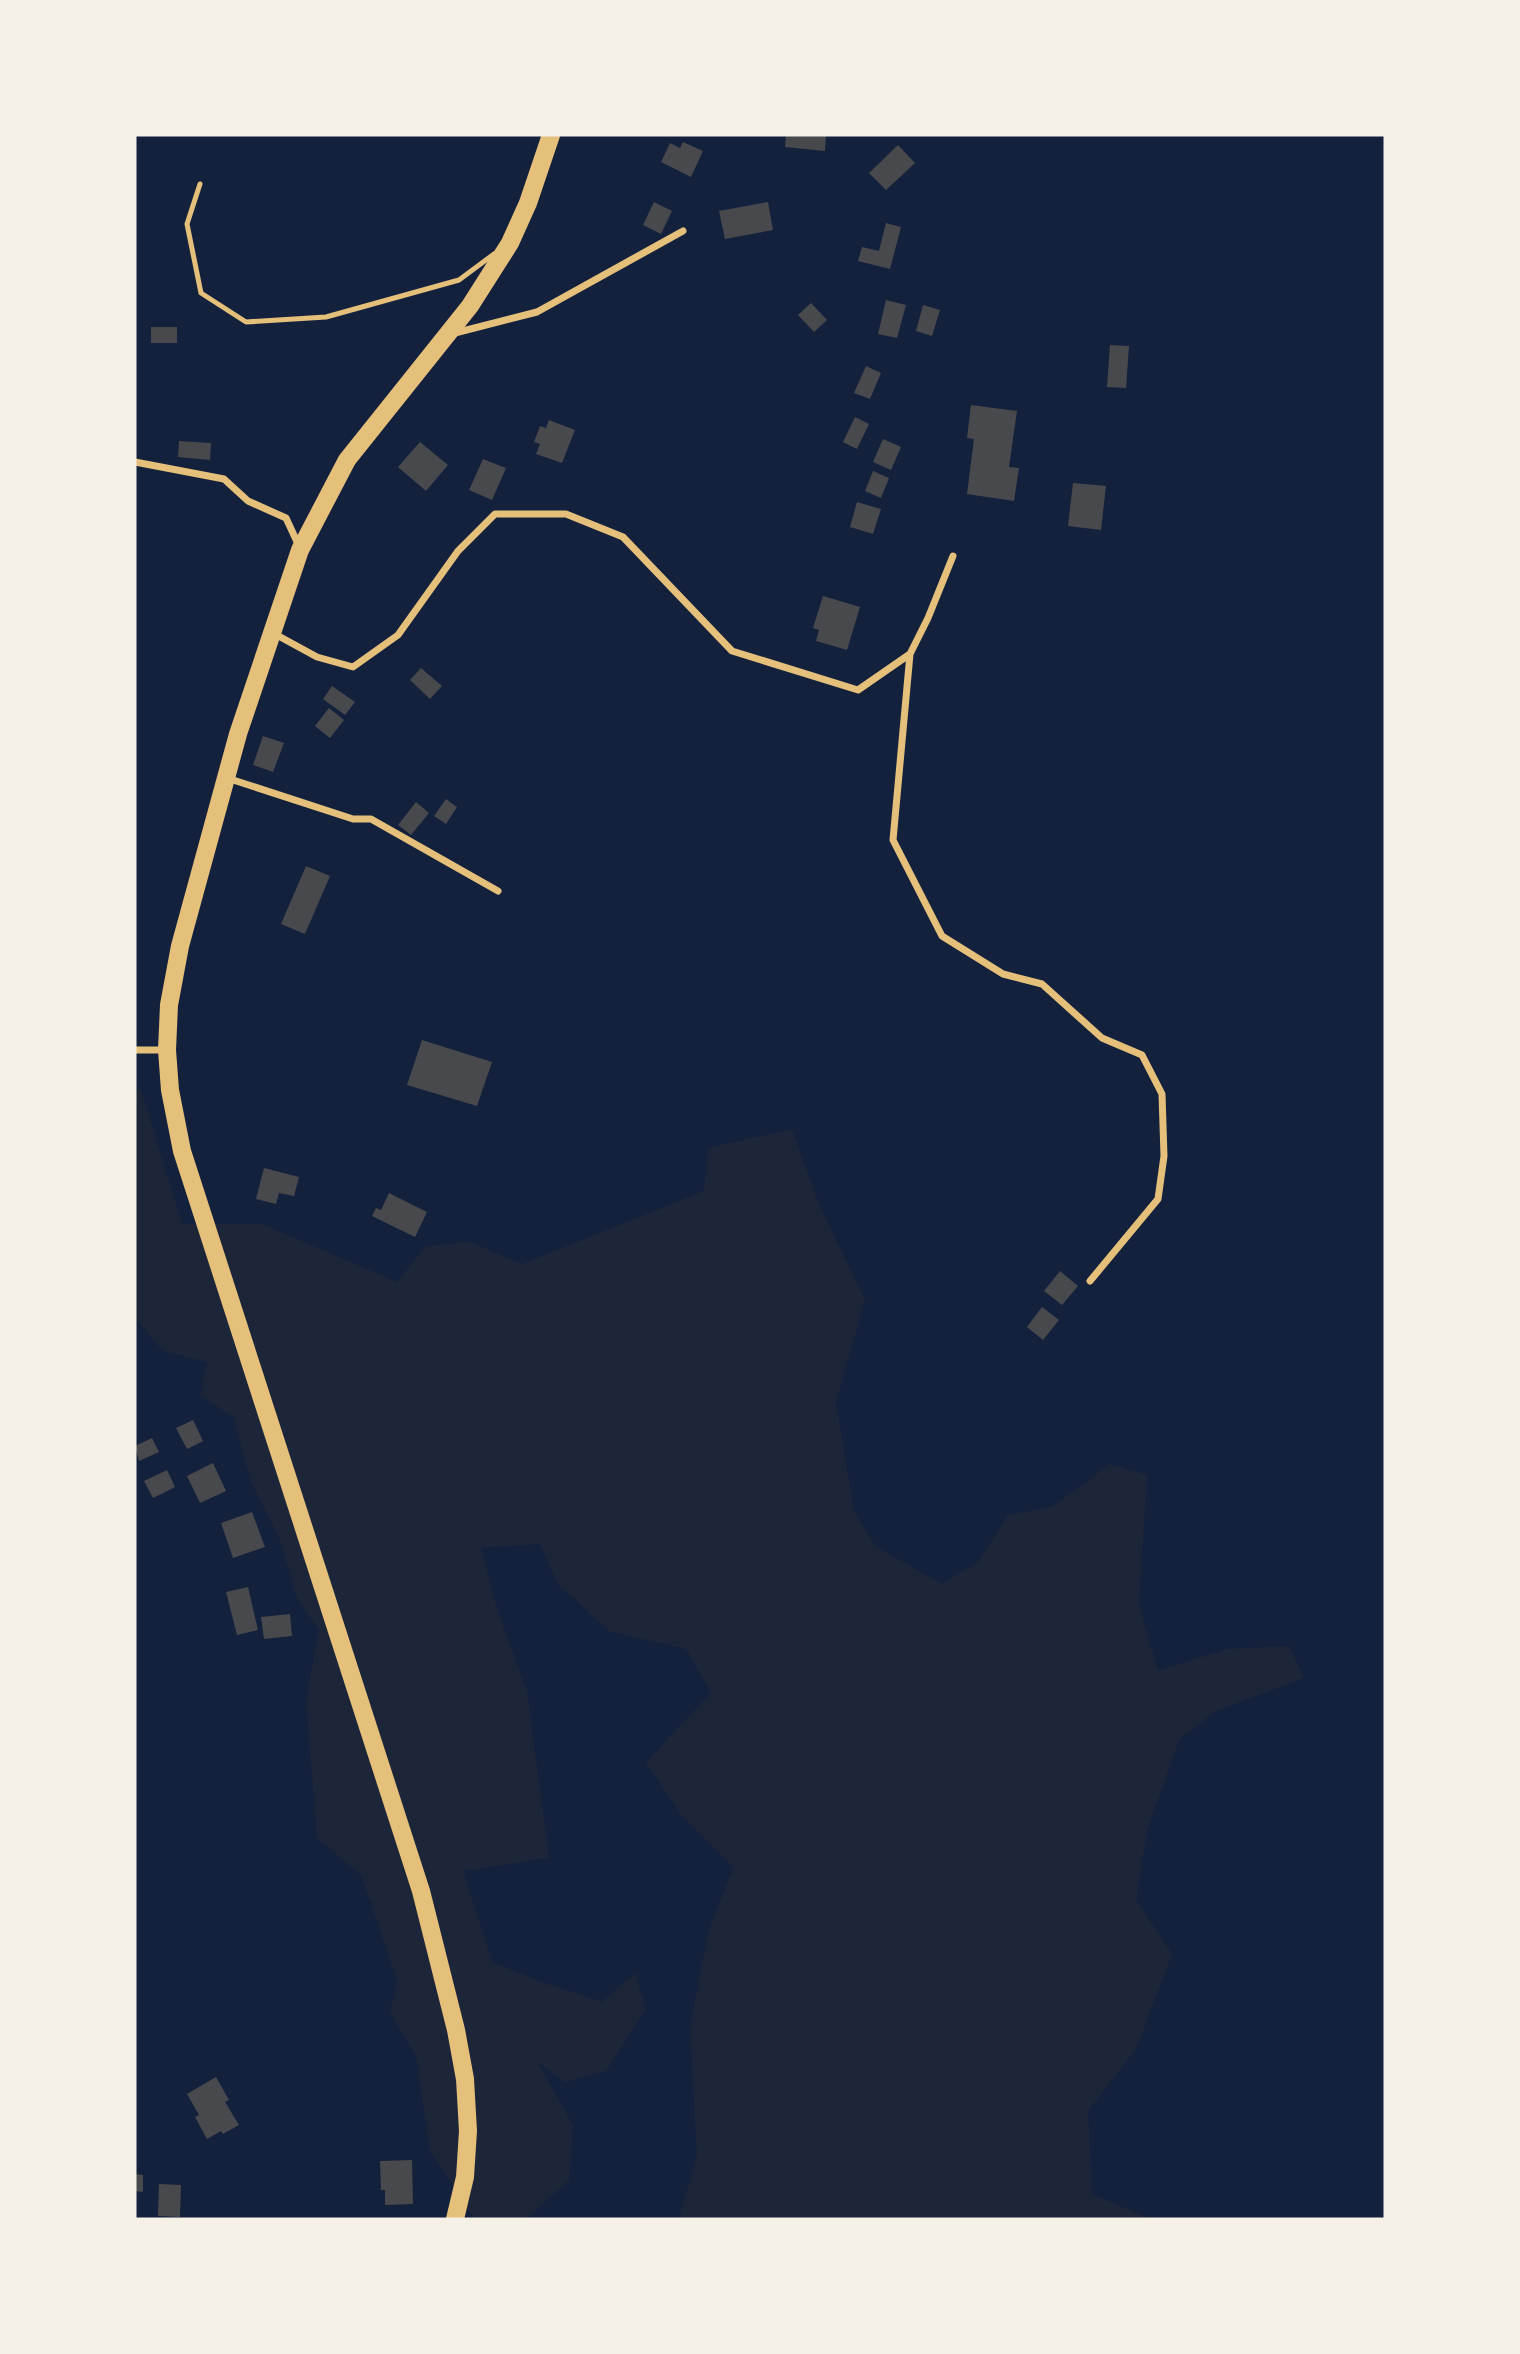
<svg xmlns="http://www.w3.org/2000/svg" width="1520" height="2354" viewBox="0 0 1520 2354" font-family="'Titillium Web',sans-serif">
<rect width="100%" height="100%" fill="#14213d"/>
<!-- green -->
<path fill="#1d2539" d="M141,1090l41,134h80l135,58 29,-36 44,-4 52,22 182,-73 4,-43 84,-19 26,73 47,98 -29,102 18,109 22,36 66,37 36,-22 30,-47 44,-8 58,-43 37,11 -8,130 19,66 69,-22 62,-3 15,32 -88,33 -37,29 -32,91 -11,69 36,54 -36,95 -48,62 4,83 59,25h-472l18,-65 -7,-127 18,-94 25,-66 -51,-51 -36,-54 65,-69 -25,-44 -77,-18 -51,-47 -18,-40 -59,4 17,64 29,79 22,167 -86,13 29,91 52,21 58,19 33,-29 11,36 -40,62 -41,11 -28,-21 36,64 -4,55 -43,39h-51l-45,-68 -14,-95 -26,-44 7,-32 -36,-105 -44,-37 -11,-138 13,-70 -22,-32 -17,-58 -29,-58 -18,-65 -33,-22 7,-33 -44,-11 -28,-33v-227z"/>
<!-- building -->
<path fill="#48494c" d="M786,135h40l-1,16 -40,-4z
M683,142l20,9 -12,26 -30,-15 9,-19 10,5z
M898,145l17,18 -29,27 -17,-17z
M654,202l18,9 -11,23 -18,-9z
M768,202l5,28 -48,9 -6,-28z
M886,223l15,4 -11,42 -32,-8 4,-14 17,4z
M886,300l20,5 -9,33 -19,-4z
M811,303l16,17 -13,12 -16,-17z
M923,305l17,5 -8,26 -16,-5z
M151,327h26v16h-26z
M1110,345l19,1 -3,42 -19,-1z
M866,366l15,7 -11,26 -16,-6z
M971,405l46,6 -8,56 10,1 -5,33 -47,-7 7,-55 -7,-1z
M855,417l14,7 -12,25 -14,-7z
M549,420l26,10 -13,33 -26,-9 4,-10 -6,-2 6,-16 6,2z
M883,439l18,8 -10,23 -18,-8z
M179,441l32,2 -1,17 -32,-3z
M420,442l28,23 -22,26 -28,-24z
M483,459l23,9 -14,32 -23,-10z
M873,471l16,7 -8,20 -16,-7z
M1073,483l33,3 -5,44 -33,-4z
M857,502l24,7 -8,25 -23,-7z
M823,596l37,11 -13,43 -31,-9 3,-11 -6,-2z
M421,668l21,18 -12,13 -20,-19z
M332,686l23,16 -10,13 -22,-16z
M329,708l15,12 -14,18 -15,-12z
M263,736l21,7 -11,29 -20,-7z
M446,799l11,8 -11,17 -12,-8z
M416,802l13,11 -18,22 -13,-10z
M306,866l24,10 -25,58 -24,-10z
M422,1040l70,22 -15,44 -70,-21z
M264,1168l35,9 -5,19 -15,-3 -3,11 -20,-5z
M389,1193l38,19 -12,25 -43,-21 4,-8 5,2z
M1060,1271l18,15 -16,19 -18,-14z
M1042,1307l17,13 -16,20 -16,-13z
M193,1420l10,21 -16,8 -11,-21z
M152,1438l7,14 -20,9 -4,-15z
M213,1463l13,28 -26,12 -13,-27z
M167,1470l8,17 -22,11 -9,-17z
M252,1512l13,35 -32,11 -12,-35z
M248,1587l10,43 -21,5 -11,-43z
M290,1614l2,22 -28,3 -3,-22z
M216,2077l13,23 -4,2 14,23 -16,9 -2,-3 -14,8 -12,-22 4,-2 -12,-21z
M412,2160l1,44 -28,1v-15h-4l-1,-29z
M135,2174l8,1v17l-8,-1z
M159,2184l22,1 -1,32 -22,-1z"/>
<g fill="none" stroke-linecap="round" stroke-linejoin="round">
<!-- service -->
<path stroke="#e5c07b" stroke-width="5" d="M200,184l-13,40 14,69 45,29 80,-5 133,-37 35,-26"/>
<!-- minor -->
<path stroke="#e5c07b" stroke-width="7" d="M451,334l86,-22 146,-81
M135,462l89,17 24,22 38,17 13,28
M273,633l44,24 36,10 45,-32 60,-84 37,-37h71l57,23 109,114 126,39 52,-36 18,-36 25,-62
M910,654l-17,186 49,96 61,38 39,10 60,54 40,17 20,39 2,62 -6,43 -68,82
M227,778l126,41h18l127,72
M135,1050h31"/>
<!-- primary -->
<path stroke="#e5c07b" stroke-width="18" d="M455,2219l10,-42 3,-46 -3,-52 -9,-49 -35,-139 -239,-740 -12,-61 -3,-40 2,-45 11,-59 58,-212 62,-184 47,-90 123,-154 40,-63 18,-40 23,-68"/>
</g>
<!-- border -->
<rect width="1520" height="2354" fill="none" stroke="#f6f1e7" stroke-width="273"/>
</svg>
